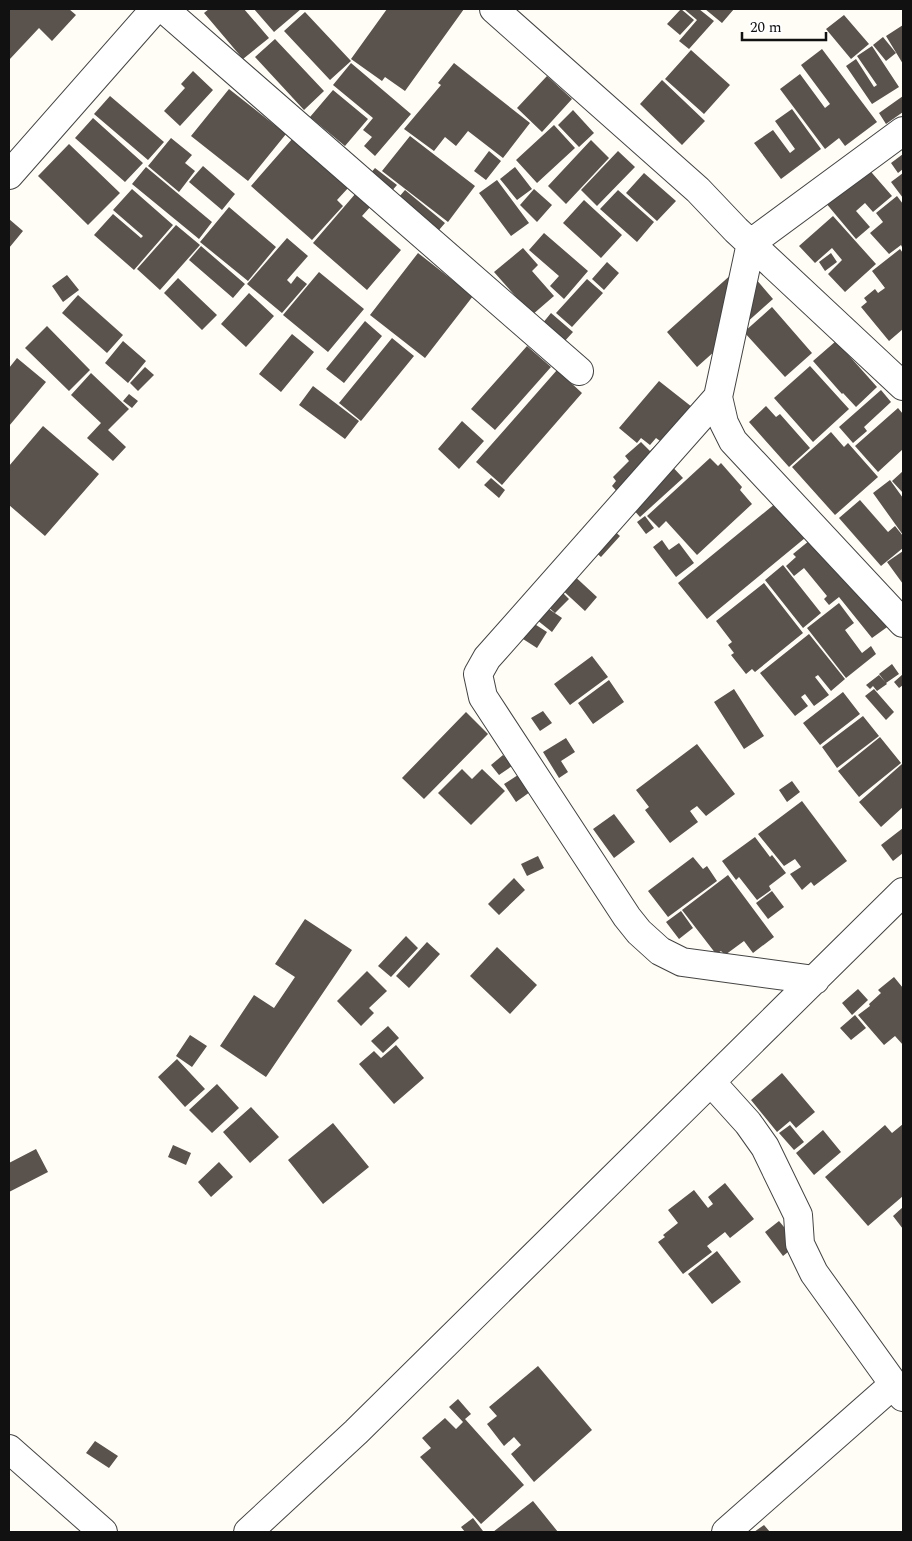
<svg xmlns="http://www.w3.org/2000/svg" width="912" height="1541" viewBox="0 0 912 1541" font-family="Spectral,serif">
<rect width="100%" height="100%" fill="#fffdf5"/>
<!-- building -->
<path fill="#5a524d" d="M9,9h60l7,6 -24,26 -13,-13 -30,32z
M209,9h35l25,29 -26,21 -39,-46z
M254,9h47l-27,23z
M387,9h77l-59,82 -20,-14 -3,4 -31,-22z
M681,9l13,11 -14,15 -13,-11z
M684,9h15l15,12 -25,28 -10,-8 18,-21z
M705,9h29l-12,14z
M305,12l46,49 -21,19 -46,-49z
M844,15l25,29 -18,15 -25,-30z
M903,25v39l-17,-28z
M883,37l13,16 -10,8 -13,-16z
M275,39l49,52 -20,19 -49,-53z
M872,46l27,41 -27,17 -26,-38 10,-7 18,28 3,-2 -20,-29z
M822,49l55,73 -32,24 -6,-8 -14,11 -45,-60 20,-15 25,34 5,-4 -29,-39z
M691,50l39,35 -26,29 -39,-35z
M351,63l60,51 -36,42 -11,-10 8,-9 -9,-7 10,-12 -40,-33z
M454,63l76,60 -27,35 -35,-27 -12,15 -11,-9 -11,14 -30,-22 37,-44 -3,-2z
M193,71l20,19 -33,36 -16,-15 21,-23 -4,-4z
M547,76l25,23 -30,33 -25,-24z
M662,80l43,41 -23,24 -42,-41z
M229,89l57,45 -38,47 -57,-45z
M333,90l35,29 -23,27 -35,-29z
M110,96l54,46 -16,18 -54,-46z
M903,96v16l-17,12 -7,-11z
M792,109l29,40 -40,30 -27,-36 19,-13 17,23 5,-4 -20,-28z
M573,110l21,23 -15,14 -21,-22z
M93,118l50,45 -18,19 -50,-44z
M554,125l21,23 -38,35 -21,-23z
M410,136l65,50 -27,36 -66,-51z
M171,138l21,17 -7,8 10,8 -16,21 -31,-26z
M293,138l56,49 -12,13 6,6 -31,34 -61,-54z
M591,140l18,18 -43,46 -18,-18z
M69,144l51,49 -32,32 -50,-49z
M489,151l12,10 -15,19 -12,-9z
M618,151l17,16 -38,39 -16,-16z
M903,154v15l-5,4 -7,-10z
M203,166l32,28 -13,16 -33,-28z
M866,166l26,30 -19,16 -8,-9 -9,8 14,16 -14,12 -31,-37z
M146,167l66,55 -13,17 -67,-55z
M515,167l17,22 -15,11 -17,-21z
M375,168l22,17 -7,8 -21,-18z
M644,173l32,28 -19,20 -31,-28z
M903,173v25l-12,-16z
M497,180l32,43 -18,13 -32,-43z
M132,189l41,36 -39,45 -40,-35 19,-21 28,24 2,-2 -30,-26z
M534,189l18,16 -15,17 -17,-17z
M405,190l40,33 -6,7 -40,-33z
M618,190l36,32 -17,20 -37,-33z
M356,193l15,13 -9,10 39,34 -34,40 -54,-47z
M897,196l6,8v45l-2,-4 -12,9 -19,-21 13,-11 -7,-9z
M584,200l38,35 -21,23 -38,-35z
M229,207l47,40 -28,34 -48,-39z
M833,216l43,48 -31,28 -17,-18 14,-14 -10,-12 -17,15 -16,-17z
M9,219l14,12 -14,17z
M176,225l24,20 -40,45 -23,-21z
M544,233l44,38 -24,28 -14,-13 9,-10 -30,-26z
M287,238l21,18 -21,24 4,4 6,-8 10,8 -25,29 -35,-29z
M201,246l44,38 -12,14 -44,-38z
M523,248l15,17 -6,6 22,25 -22,19 -38,-43z
M900,249l3,4v76l-14,12 -28,-34 6,-5 -3,-4 11,-9 3,4 7,-5 -13,-17z
M418,253l55,43 -48,62 -55,-43z
M831,253l6,9 -12,9 -6,-9z
M607,262l12,11 -15,17 -12,-11z
M743,264l30,35 -76,68 -30,-35z
M319,272l45,37 -36,43 -45,-37z
M67,275l12,15 -16,12 -11,-16z
M178,278l39,37 -15,15 -38,-37z
M587,279l16,14 -31,34 -16,-14z
M249,293l25,23 -28,31 -25,-23z
M78,295l45,40 -16,18 -45,-40z
M772,307l40,46 -27,24 -41,-45z
M551,313l22,19 -10,11 -21,-19z
M365,321l17,15 -38,47 -18,-14z
M47,326l43,44 -21,21 -44,-43z
M292,334l22,18 -33,40 -22,-18z
M392,338l22,18 -53,65 -22,-18z
M123,341l23,20 -18,22 -23,-20z
M836,341l41,46 -21,20 -13,-14 -1,1 -29,-33z
M527,346l24,21 -56,63 -24,-21z
M17,358l29,24 -37,44v-58z
M810,366l39,43 -36,33 -39,-44z
M145,367l9,8 -16,16 -8,-8z
M557,370l25,23 -80,92 -26,-23z
M91,373l38,36 -21,21 18,17 -13,14 -26,-23 14,-15 -30,-28z
M659,381l33,26 -21,42 -15,-11 -6,7 -9,-7 -4,5 -18,-15z
M313,386l46,35 -14,18 -46,-34z
M881,390l10,12 -27,25 3,4 -14,12 -14,-16z
M129,394l9,7 -6,7 -9,-7z
M766,406l10,11 4,-3 30,34 -21,19 -40,-45z
M898,408l5,6v35l-25,23 -23,-26z
M462,421l22,20 -25,28 -21,-20z
M43,426l56,48 -54,62 -36,-31v-39z
M831,432l13,15 4,-4 30,34 -43,38 -43,-48z
M641,442l9,9 8,-8 13,14 -4,4 16,17 -43,39 -28,-31 4,-5 -3,-4 16,-16 -4,-5z
M710,458l8,8 3,-3 21,24 -2,3 12,14 -55,51 -31,-34 -7,7 -12,-12z
M903,471v22l-11,-12z
M491,478l14,12 -6,8 -15,-13z
M890,480l13,18v37l-30,-42z
M860,500l28,32 7,-6 8,10v12l-22,18 -42,-48z
M776,503l29,35 -98,81 -29,-36z
M645,516l9,12 -8,6 -9,-12z
M613,530l7,6 -19,21 -16,-14z
M815,536l75,89 -18,13 -33,-41 -10,8 -5,-6 3,-3 -23,-28 -10,8 -8,-10 10,-9 -3,-3z
M662,540l7,10 10,-7 15,20 -18,14 -23,-30z
M903,551v33l-16,-22z
M783,565l38,48 -18,15 -38,-48z
M570,572l27,25 -12,14 -27,-25z
M764,583l39,50 -48,39 -3,-3 -6,5 -15,-19 3,-2 -6,-8 4,-3 -16,-21z
M559,589l10,10 -14,14 -10,-9z
M839,603l15,20 -9,7 17,23 9,-7 5,8 -30,24 -39,-50z
M546,607l16,11 -10,14 -15,-12z
M533,623l14,9 -10,16 -14,-9z
M809,634l36,45 -14,12 -13,-16 -3,2 14,18 -15,11 -9,-12 -4,3 7,9 -13,10 -35,-43z
M592,656l16,21 -38,28 -16,-21z
M892,664l7,10 -13,9 -7,-9z
M903,674v11l-4,3 -5,-6z
M879,675l8,9 -10,7 -4,-5 -3,3 -4,-4z
M609,680l15,22 -31,22 -15,-21z
M734,689l30,47 -20,13 -30,-47z
M874,689l20,23 -8,8 -21,-24z
M843,692l17,22 -40,31 -17,-22z
M543,711l9,12 -12,8 -9,-13z
M466,712l22,22 -64,65 -22,-21z
M863,716l16,20 -42,32 -15,-21z
M880,737l21,26 -42,34 -21,-26z
M566,738l9,14 -14,9 7,11 -9,6 -16,-26z
M697,744l38,50 -29,22 -9,-10 -7,5 8,11 -28,21 -25,-33 4,-3 -13,-17z
M503,755l9,11 -13,9 -8,-10z
M902,764l1,43 -22,20 -22,-25z
M462,769l10,10 10,-10 23,22 -34,34 -33,-32z
M518,775l12,17 -14,10 -12,-18z
M792,781l8,11 -13,10 -8,-12z
M802,801l45,60 -33,25 -3,-4 -9,8 -12,-16 11,-7 -6,-8 -11,7 -26,-32z
M614,814l21,28 -21,16 -21,-29z
M903,828v25l-10,8 -12,-16z
M755,837l15,20 2,-2 14,18 -17,13 2,4 -14,10 -18,-23 -3,3 -14,-19z
M538,856l6,12 -17,8 -6,-12z
M693,857l10,12 4,-3 10,15 -49,36 -20,-26z
M728,875l46,62 -21,16 -9,-12 -19,14 -4,-4 -5,3 -34,-44z
M514,878l11,12 -26,25 -11,-11z
M772,891l12,16 -16,12 -12,-16z
M681,911l12,17 -14,11 -13,-17z
M305,919l47,31 -86,127 -46,-31 34,-51 20,13 21,-31 -20,-13z
M406,936l12,12 -27,29 -13,-11z
M427,942l13,12 -31,34 -13,-12z
M497,947l40,38 -27,29 -40,-38z
M367,971l20,20 -18,17 5,5 -13,13 -24,-25z
M894,977l9,11v57l-8,-9 -11,9 -26,-30 12,-9 -1,-2 12,-11 -3,-3z
M858,989l10,11 -16,15 -10,-12z
M855,1015l11,13 -15,12 -11,-12z
M388,1026l11,12 -16,15 -12,-12z
M190,1035l17,11 -15,21 -16,-11z
M396,1045l28,33 -30,26 -35,-40 15,-13 7,7z
M177,1059l28,30 -20,18 -27,-30z
M782,1073l33,39 -19,16 -6,-7 -13,11 -26,-32z
M217,1084l22,24 -27,25 -23,-23z
M251,1107l28,30 -29,26 -27,-31z
M333,1123l36,44 -46,37 -35,-44z
M903,1124v72l-35,30 -43,-49 60,-52 7,8z
M790,1125l14,17 -10,8 -15,-17z
M823,1130l18,22 -27,23 -18,-22z
M173,1145l18,8 -5,12 -18,-8z
M36,1149l12,23 -39,20v-29z
M219,1162l14,15 -22,20 -13,-15z
M725,1183l29,36 -24,19 -5,-6 -18,14 5,6 -29,22 -25,-32 7,-5 -2,-2 15,-12 -10,-13 26,-20 14,18 5,-4 -5,-7z
M903,1207v22l-10,-13z
M779,1221l19,23 -15,12 -18,-24z
M717,1251l24,31 -29,22 -24,-30z
M538,1366l54,64 -58,52 -23,-28 10,-9 -7,-8 -10,9 -17,-22 10,-8 -8,-9z
M458,1399l13,15 -6,5 59,66 -43,39 -61,-67 11,-9 -9,-10 23,-20 11,11 7,-7 -14,-15z
M95,1441l23,15 -9,12 -23,-15z
M533,1501l25,31h-65z
M473,1518l10,13 -1,1h-17l-4,-5z
M764,1525l6,7h-16z"/>
<g fill="none" stroke-linecap="round" stroke-linejoin="round">
<defs>
<path id="minor" d="M164,9l415,362
M494,9l204,181 38,40 167,156
M903,131l-152,112 -33,154 6,26 9,18 170,182
M9,175l146,-166
M718,397l-231,261 -9,16 5,23 144,220 12,15 21,19 22,11 133,18
M711,1082l37,41 17,24 33,68 2,29 14,29 89,124
M9,1449l94,83
M248,1532l108,-100 547,-540
M726,1532l168,-148"/>
</defs>
<!-- minor casing -->
<use href="#minor" stroke="#444" stroke-width="30"/>
<!-- minor -->
<use href="#minor" stroke="#fff" stroke-width="28"/>
</g>
<!-- border -->
<rect width="912" height="1541" fill="none" stroke="#111111" stroke-width="20"/>
<!-- scale -->
<path d="M742 32v8h84v-8" fill="none" stroke="#111111" stroke-width="2.5"/>
<text x="750" y="32" font-size="15" fill="#111111" stroke="#ffffff" stroke-width="4" paint-order="stroke">20 m</text>
</svg>
